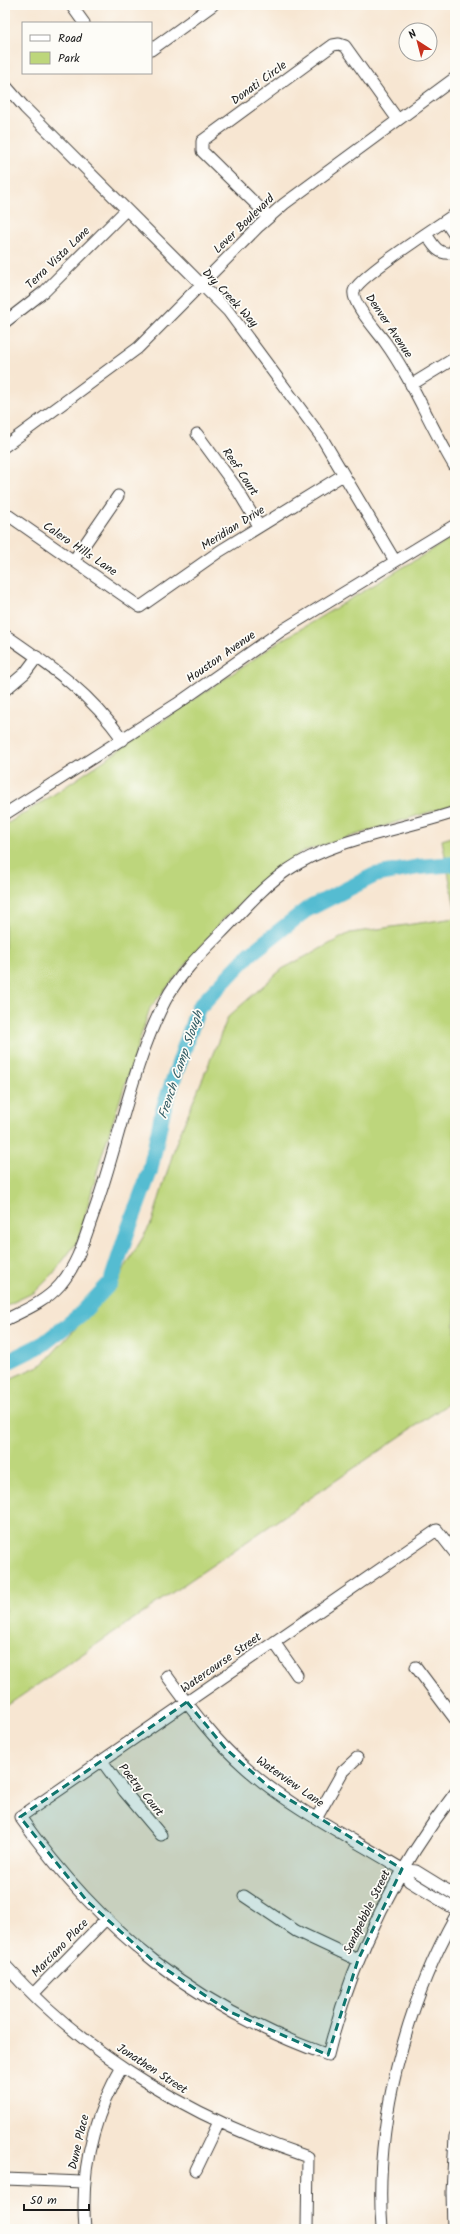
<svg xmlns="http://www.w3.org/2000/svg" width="460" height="2234" viewBox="0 0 460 2234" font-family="Kalam,sans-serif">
<rect width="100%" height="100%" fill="#fdfcf7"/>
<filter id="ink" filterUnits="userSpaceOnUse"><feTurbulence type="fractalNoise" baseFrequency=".025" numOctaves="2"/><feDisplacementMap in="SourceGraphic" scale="8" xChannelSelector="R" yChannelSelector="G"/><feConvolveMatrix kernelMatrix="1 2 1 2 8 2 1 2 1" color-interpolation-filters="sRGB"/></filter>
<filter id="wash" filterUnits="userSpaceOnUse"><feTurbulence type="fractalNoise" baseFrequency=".012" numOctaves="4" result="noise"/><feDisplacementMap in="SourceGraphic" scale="16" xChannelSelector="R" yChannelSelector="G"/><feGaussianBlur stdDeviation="0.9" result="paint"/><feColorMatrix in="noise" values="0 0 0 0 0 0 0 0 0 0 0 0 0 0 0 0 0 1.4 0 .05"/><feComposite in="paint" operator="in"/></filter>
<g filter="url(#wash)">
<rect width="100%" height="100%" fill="#f7e6d2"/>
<!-- green -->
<path fill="#bdd67b" stroke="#6c794c" d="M455,536v268l-154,48 -75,64 -76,92 -49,150 -23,83 -26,34 -17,17 -30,14v-481l45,-28 229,-155z
M455,836v72l-13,-68z
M455,918v481l-450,308v-326l38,-17 71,-78 38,-64 24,-79 52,-126 54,-48 68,-36z"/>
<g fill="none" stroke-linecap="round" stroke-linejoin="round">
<!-- river -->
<path stroke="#54bcd1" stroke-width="16" d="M5,1363l38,-19 37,-29 31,-33 16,-49 23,-62 13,-61 35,-102 52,-54 56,-44 69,-35 44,-8 36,-3"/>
</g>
</g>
<g filter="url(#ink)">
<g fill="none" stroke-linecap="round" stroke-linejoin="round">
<defs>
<path id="minor" d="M71,5l13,18
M151,50l62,-45
M5,85l20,23 203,203 94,127 73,123
M455,214c-16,11 -97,63 -101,77 -3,12 24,41 31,51 28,39 45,84 70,125
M269,217l-67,-66v-10l131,-96 6,-1 6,2 53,74
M445,221l10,15
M426,234c7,11 12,21 26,19l3,-5
M5,322l40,-31 81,-81
M411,385l44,-27
M197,434l38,52 24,40
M5,446l133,-98 121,-122 25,-22 171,-126
M5,513l135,94 80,-56 123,-76
M74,560l44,-64
M5,635c48,33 84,57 118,105
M5,690l20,-17 12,-16
M5,814l172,-110 104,-73 174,-106
M5,1320c20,-10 40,-18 55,-35 18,-21 25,-48 34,-73 25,-69 37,-145 71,-211 13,-25 35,-47 55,-67 22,-22 41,-46 66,-63 48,-33 115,-41 169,-59
M455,1553l-18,-23 -417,287c81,115 176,191 308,238 24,-97 66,-183 127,-262
M274,1642l23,33
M416,1667l39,52
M167,1676c24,33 48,65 79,92 46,41 104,69 156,101l14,2 39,24
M102,1761l22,30 37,44
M317,1817l26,-46 14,-13
M402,1869l7,12 46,28
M244,1896l52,35 62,29
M5,1965c81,91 189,154 303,192l-1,72
M33,1994l72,-74
M196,2170l23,-48
M5,2179l78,3
M85,2229c-5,-59 7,-111 37,-162
M382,2229c-8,-104 23,-222 73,-312
M453,2229l-1,-37 3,-56"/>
</defs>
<!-- minor casing -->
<use href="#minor" stroke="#3d3a37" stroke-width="13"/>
<!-- minor -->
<use href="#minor" stroke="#fff" stroke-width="11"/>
</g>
</g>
<!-- marked area -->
<path fill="#0f766e" fill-opacity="0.2" stroke="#0f766e" stroke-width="3" stroke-dasharray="8 5" stroke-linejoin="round" d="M187,1702l39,47 43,38 133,82 -44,91 -30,95 -98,-43 -78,-52 -65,-59 -67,-84z"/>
<g text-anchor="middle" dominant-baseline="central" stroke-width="3.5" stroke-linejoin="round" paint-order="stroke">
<!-- street labels -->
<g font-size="12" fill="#1c1c1c" stroke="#fdfcf7">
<text transform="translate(259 83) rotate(-36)">Donati Circle</text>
<text transform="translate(244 224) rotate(-44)">Lever Boulevard</text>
<text transform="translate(58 258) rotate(-44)">Terra Vista Lane</text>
<text transform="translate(230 298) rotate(47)">Dry Creek Way</text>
<text transform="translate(389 326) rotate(56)">Denver Avenue</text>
<text transform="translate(240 472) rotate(56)">Reef Court</text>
<text transform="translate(233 528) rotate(-32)">Meridian Drive</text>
<text transform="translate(80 549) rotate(34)">Calero Hills Lane</text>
<text transform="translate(221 657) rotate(-35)">Houston Avenue</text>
<text transform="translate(221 1663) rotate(-35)">Watercourse Street</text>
<text transform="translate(290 1782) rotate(35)">Waterview Lane</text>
<text transform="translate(141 1790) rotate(51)">Poetry Court</text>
<text transform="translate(367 1912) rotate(-64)">Sandpebble Street</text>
<text transform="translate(60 1948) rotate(-46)">Marciano Place</text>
<text transform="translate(152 2069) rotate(33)">Jonathen Street</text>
<text transform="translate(79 2142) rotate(-77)">Dune Place</text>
</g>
<!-- water labels -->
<g font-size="13" font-style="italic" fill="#325c64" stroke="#fdfcf7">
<text transform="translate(181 1065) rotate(-71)">French Camp Slough</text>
</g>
</g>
<!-- margin -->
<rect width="460" height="2234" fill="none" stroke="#fdfcf7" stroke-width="20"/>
<!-- legend -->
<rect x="22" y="22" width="130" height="52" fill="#fdfcf7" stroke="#a3a29f"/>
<rect x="30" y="35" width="20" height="6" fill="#ffffff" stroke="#a3a29f"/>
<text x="58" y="42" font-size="12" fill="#1c1c1c">Road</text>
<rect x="30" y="52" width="20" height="12" fill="#bdd67b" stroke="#a3a29f"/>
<text x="58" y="62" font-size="12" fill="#1c1c1c">Park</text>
<!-- north arrow -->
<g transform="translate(418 42) rotate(324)"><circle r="19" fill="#fdfcf7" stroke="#a3a29f"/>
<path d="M0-3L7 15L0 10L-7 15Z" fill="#c8321e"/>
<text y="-6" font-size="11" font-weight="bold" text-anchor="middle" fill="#1c1c1c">N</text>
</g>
<!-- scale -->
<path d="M24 2204v6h65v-6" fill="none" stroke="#1c1c1c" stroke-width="2"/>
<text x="30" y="2204" font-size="12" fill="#1c1c1c" stroke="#fdfcf7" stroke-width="3" paint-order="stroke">50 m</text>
</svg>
